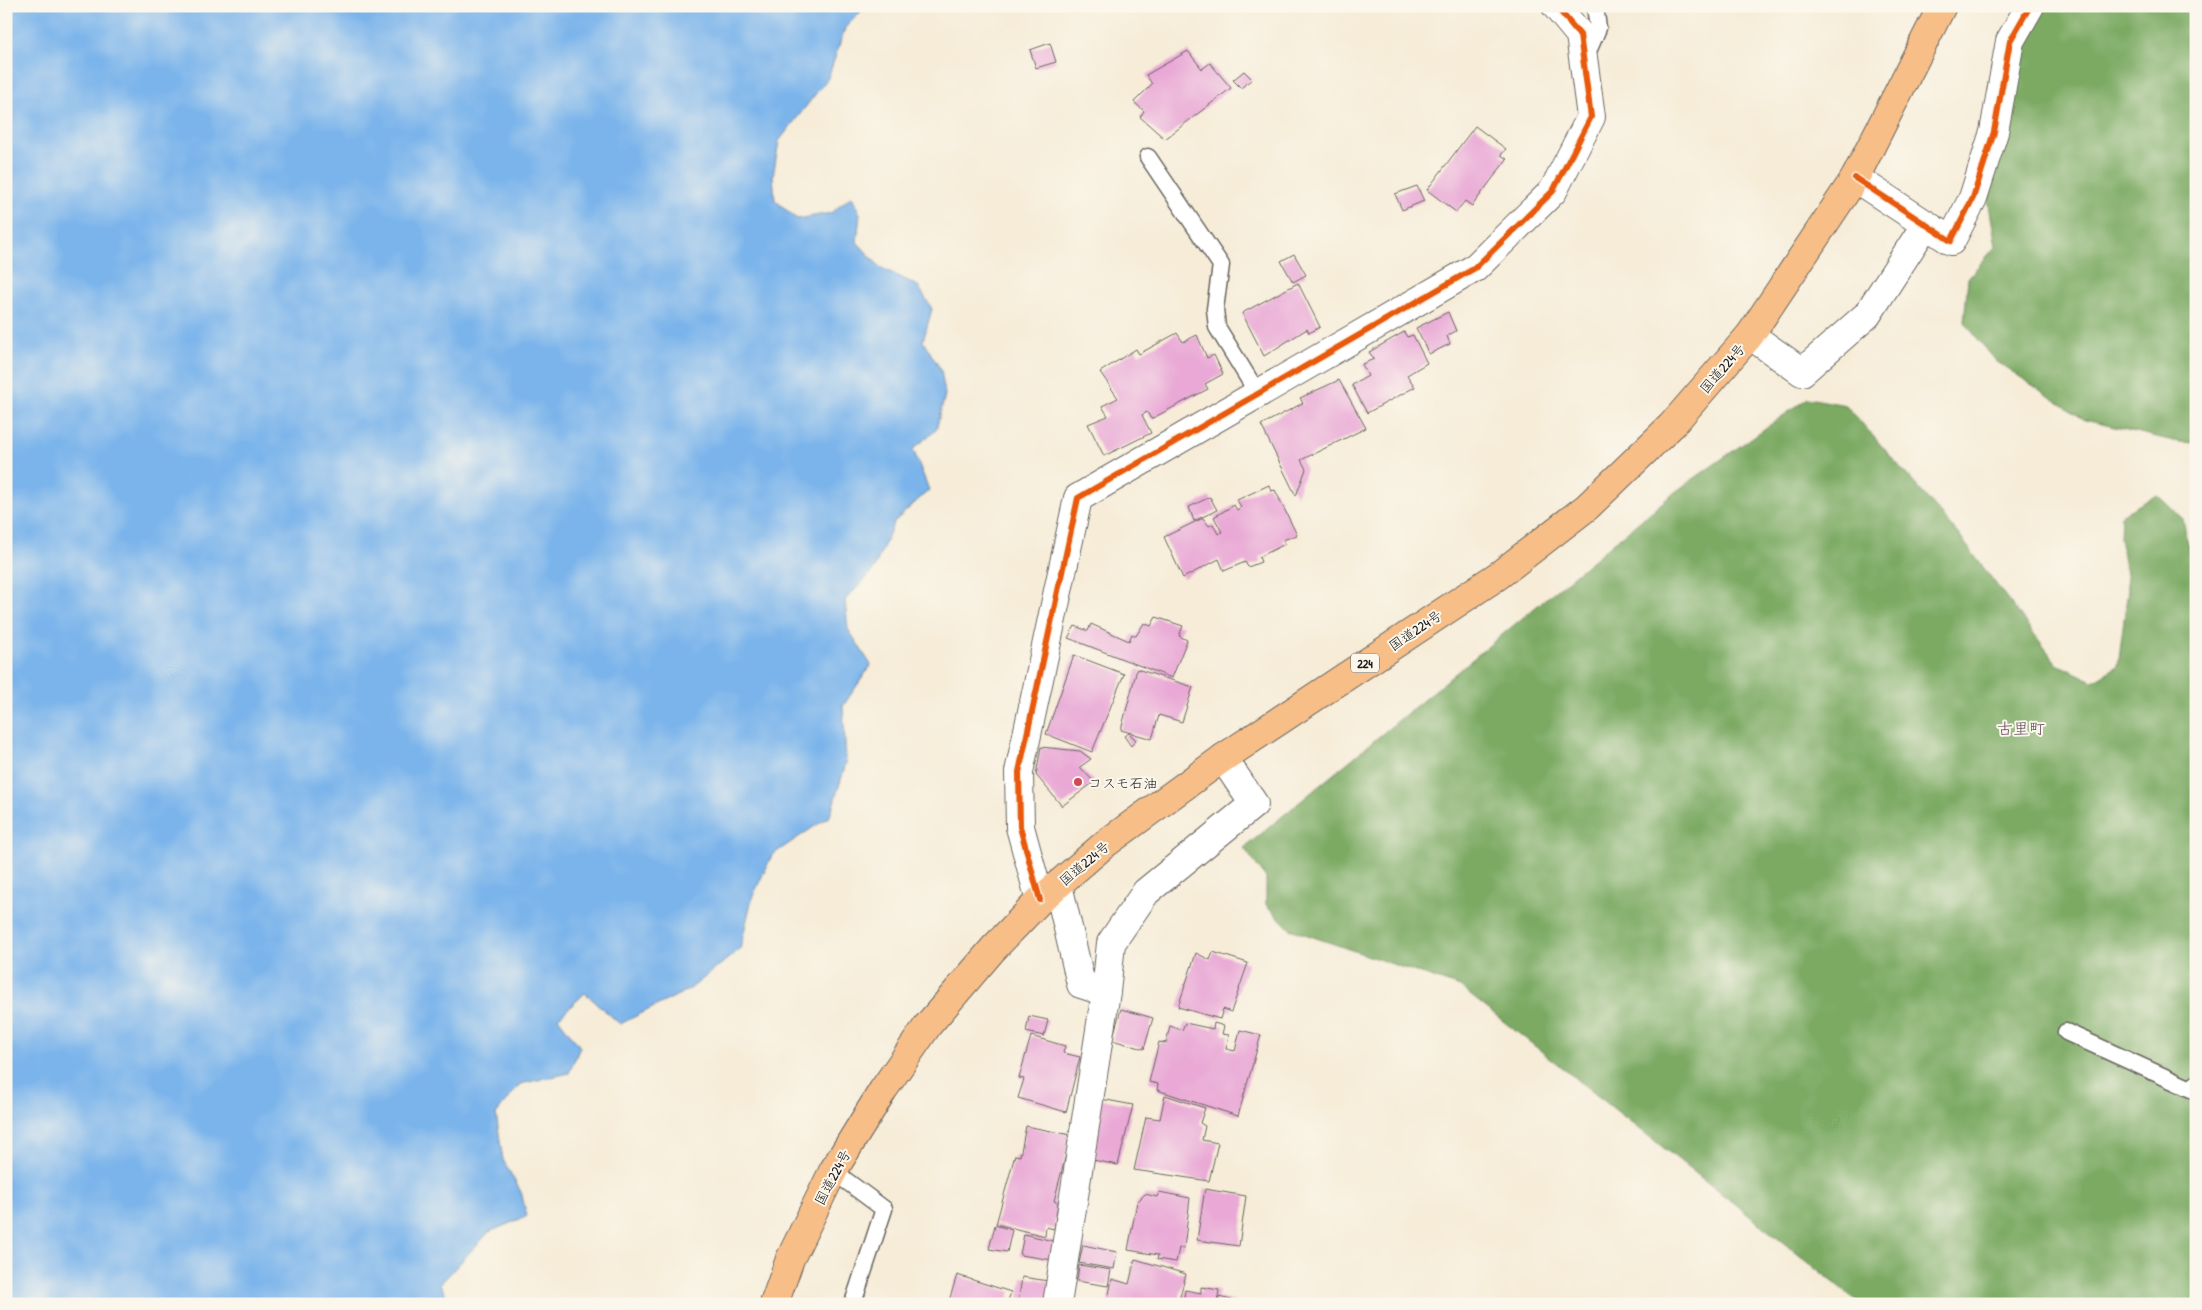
<svg xmlns="http://www.w3.org/2000/svg" width="2202" height="1310" viewBox="0 0 2202 1310" font-family="'Patrick Hand','Klee One',sans-serif">
<rect width="100%" height="100%" fill="#fbf7ec"/>
<filter id="ink" filterUnits="userSpaceOnUse"><feTurbulence type="fractalNoise" baseFrequency=".02" numOctaves="2"/><feDisplacementMap in="SourceGraphic" scale="10" xChannelSelector="R" yChannelSelector="G"/><feConvolveMatrix kernelMatrix="1 2 1 2 8 2 1 2 1" color-interpolation-filters="sRGB"/></filter>
<filter id="wash" filterUnits="userSpaceOnUse"><feTurbulence type="fractalNoise" baseFrequency=".0096" numOctaves="4" result="noise"/><feDisplacementMap in="SourceGraphic" scale="20" xChannelSelector="R" yChannelSelector="G"/><feGaussianBlur stdDeviation="1.12" result="paint"/><feColorMatrix in="noise" values="0 0 0 0 0 0 0 0 0 0 0 0 0 0 0 0 0 1.4 0 .05"/><feComposite in="paint" operator="in"/></filter>
<g filter="url(#wash)">
<rect width="100%" height="100%" fill="#f6ecd8"/>
<!-- forest -->
<path fill="#7baa63" stroke="#4c6340" d="M2043,6h153v437l-18,-1 -93,-22 -89,-59 -32,-39 4,-44 28,-32 -8,-47 35,-166z
M1808,398l38,7 108,124 103,135 36,17 25,-15 10,-78 -8,-51 1,-22 36,-20 26,24 7,35 6,15v735h-335l-401,-317 -170,-58 -24,-24v-27l-22,-30 431,-356z"/>
<!-- water -->
<path fill="#7ab4eb" stroke="#4b6884" d="M6,6h860l-21,22 -17,50 -49,63 -6,35 2,24 22,19 34,-6 21,-17 8,18 -3,28 23,25 38,19 14,23 -9,32 18,29 4,25 -9,35 -23,19 16,41 -35,32 -21,49 -28,29 3,29 23,36 -28,41 3,57 -16,53 -58,39 -20,43 -12,51 -50,40 -70,35 -35,-31 -27,25 22,29 -11,26 -49,11 -24,30 7,46 18,32 6,24 -38,16 -49,52 11,20h-445z"/>
<g id="blocks">
<!-- building -->
<path fill="#e9a8d6" d="M1050,43l6,19 -20,6 -6,-18z
M1188,51l14,18 8,-6 21,25 -66,51 -25,-22 4,-6 -10,-9 18,-18 -6,-9z
M1244,71l8,8 -11,9 -8,-8z
M1475,126l31,23 -5,6 6,4 -35,47 -7,-5 -9,11 -29,-22z
M1417,186l7,15 -22,9 -7,-16z
M1294,254l12,21 -13,7 -12,-21z
M1298,283l22,44 -11,6 -2,-4 -43,27 -22,-43z
M1448,312l8,19 -9,5 3,8 -21,10 -13,-26z
M1404,332l3,5 6,-2 14,28 -20,12 8,12 -48,26 -15,-28 16,-9 -6,-12 12,-5 -5,-7z
M1177,333l6,9 14,-7 10,23 7,-3 9,19 -18,10 3,5 -57,30 -4,-7 -5,3 9,18 -47,23 -16,-32 20,-8 -6,-10 16,-8 -18,-26 36,-23 3,5z
M1339,380l27,48 -65,32 5,9 -10,27 -35,-71 42,-22 -3,-5z
M1269,485l2,6 4,-1 22,45 -14,5 2,4 -26,13 2,5 -13,5 -3,-5 -21,9 -5,-12 -36,19 -19,-41 39,-19 6,8 4,-2 5,10 4,-2 -8,-15 20,-12 3,5 4,-3 -4,-7z
M1210,497l7,13 -23,11 -5,-14z
M1156,617l27,9 -4,10 8,4 -15,38 -104,-40 7,-12 13,5 3,-7 38,17 3,-7 4,2 8,-13 7,3z
M1074,655l50,19 -32,78 -46,-18z
M1137,669l56,18 -11,35 -23,-7 -7,24 -31,-9z
M1129,733l7,7 -5,6 -7,-10z
M1041,747l39,4 11,8 -11,8 14,15 -32,24 -26,-31z
M1213,952l35,11 -17,49 -8,-3 -3,10 -42,-12 18,-54 14,7z
M1121,1009l32,9 -9,31 -32,-9z
M1029,1016l19,4 -4,16 -18,-4z
M1185,1023l28,6 1,-6 10,3 -2,8 7,1 -3,14 9,2 5,-21 21,5 -23,81 -81,-26 1,-6 -9,-2 10,-40 7,1 4,-17 12,4z
M1031,1036l34,10 -2,7 17,4 -14,55 -48,-14 6,-19 -5,-1z
M1165,1095l40,13 -5,15 5,3 -3,14 16,3 -9,38 -75,-11 12,-53 14,2z
M1101,1099l32,6 -15,60 -30,-6z
M1026,1126l45,9 -17,66 4,2 -4,26 -8,-2 -1,9 -49,-12 19,-69 5,1z
M1205,1189l41,7 -7,50 -42,-6z
M1159,1192l31,6 -6,50h-5l-3,14 -19,-3 1,-4 -30,-5 9,-48 8,-8 12,3z
M995,1225l17,5 -5,22 -18,-3z
M1024,1234l33,8 -4,18 -33,-5z
M1083,1245l34,7 -3,17 -35,-6z
M1135,1259l51,15 -8,30h-71l5,-25 17,5z
M1079,1265l32,5 -3,16 -31,-5z
M957,1275l54,17 -4,12h-59z
M1022,1277l33,5 -3,22h-34z
M1201,1287l18,3 -2,14h-34l2,-14 16,3z
M1219,1297l16,4 -1,3h-16z"/>
</g>
</g>
<g filter="url(#ink)">
<use href="#blocks" fill-opacity="0" stroke="#68655e" stroke-width="1"/>
<g fill="none" stroke-linecap="round" stroke-linejoin="round">
<defs>
<path id="service" d="M1586,56l12,-28 -3,-22
M1148,157l73,108 -6,44 2,18 41,67
M2066,1032l125,57 5,-5
M833,1171l51,38 -31,94"/>
<path id="minor" d="M1855,178l96,63 22,-43 21,-66 16,-91 20,-35
M1750,335l52,37 65,-57 59,-91
M1058,885l23,99 25,8
M1040,900l-20,-73 -1,-55 59,-274 397,-230 78,-77 38,-74 -11,-82 -24,-29
M1057,1304l49,-312 5,-49 35,-51 108,-88 -31,-46"/>
<path id="trunk" d="M774,1304l16,-45 43,-88 50,-81 45,-65 65,-76 47,-49 65,-56 118,-86 276,-183 88,-68 85,-82 78,-90 105,-157 87,-172"/>
</defs>
<!-- service casing -->
<use href="#service" stroke="#68655e" stroke-width="19"/>
<!-- minor casing -->
<use href="#minor" stroke="#68655e" stroke-width="30"/>
<!-- trunk casing -->
<use href="#trunk" stroke="#68655e" stroke-width="30"/>
<!-- service -->
<use href="#service" stroke="#fff" stroke-width="16"/>
<!-- minor -->
<use href="#minor" stroke="#fff" stroke-width="28"/>
<!-- trunk -->
<use href="#trunk" stroke="#f7be88" stroke-width="28"/>
<defs>
<path id="cycleway" d="M1855,178l96,63 22,-43 21,-66 16,-91 20,-35
M1040,900l-20,-73 -1,-55 59,-274 397,-230 78,-77 38,-74 -11,-82 -24,-29"/>
</defs>
<!-- cycleway casing -->
<use href="#cycleway" stroke="#fbf7ec" stroke-width="9"/>
<!-- cycleway -->
<use href="#cycleway" stroke="#e8590c" stroke-width="6"/>
</g>
</g>
<!-- markers -->
<circle fill="#d1495b" stroke="#fbf7ec" stroke-width="2" cx="1078" cy="782" r="5"/>
<g text-anchor="middle" dominant-baseline="central" stroke-width="4" stroke-linejoin="round" paint-order="stroke">
<!-- shield labels -->
<rect fill="#fbf7ec" stroke="#5f5e5a" stroke-width="1" x="1351" y="653.5" width="28" height="19" rx="4"/>
<g font-size="12" font-weight="bold" fill="#1c1c1c">
<text x="1365" y="663">224</text>
</g>
<!-- street labels -->
<g font-size="14" fill="#1c1c1c" stroke="#fbf7ec">
<text transform="translate(1722 368) rotate(-49)">国道224号</text>
<text transform="translate(1415 630) rotate(-34)">国道224号</text>
<text transform="translate(1084 863) rotate(-40)">国道224号</text>
<text transform="translate(832 1177) rotate(-62)">国道224号</text>
</g>
<!-- poi labels -->
<g font-size="14" fill="#1c1c1c" stroke="#fbf7ec" text-anchor="start">
<text x="1088" y="782">コスモ石油</text>
</g>
<!-- quarter labels -->
<g font-size="16" fill="#644d5d" stroke="#fbf7ec">
<text x="2021" y="728">古里町</text>
</g>
</g>
<!-- margin -->
<rect width="2202" height="1310" fill="none" stroke="#fbf7ec" stroke-width="25"/>
</svg>
